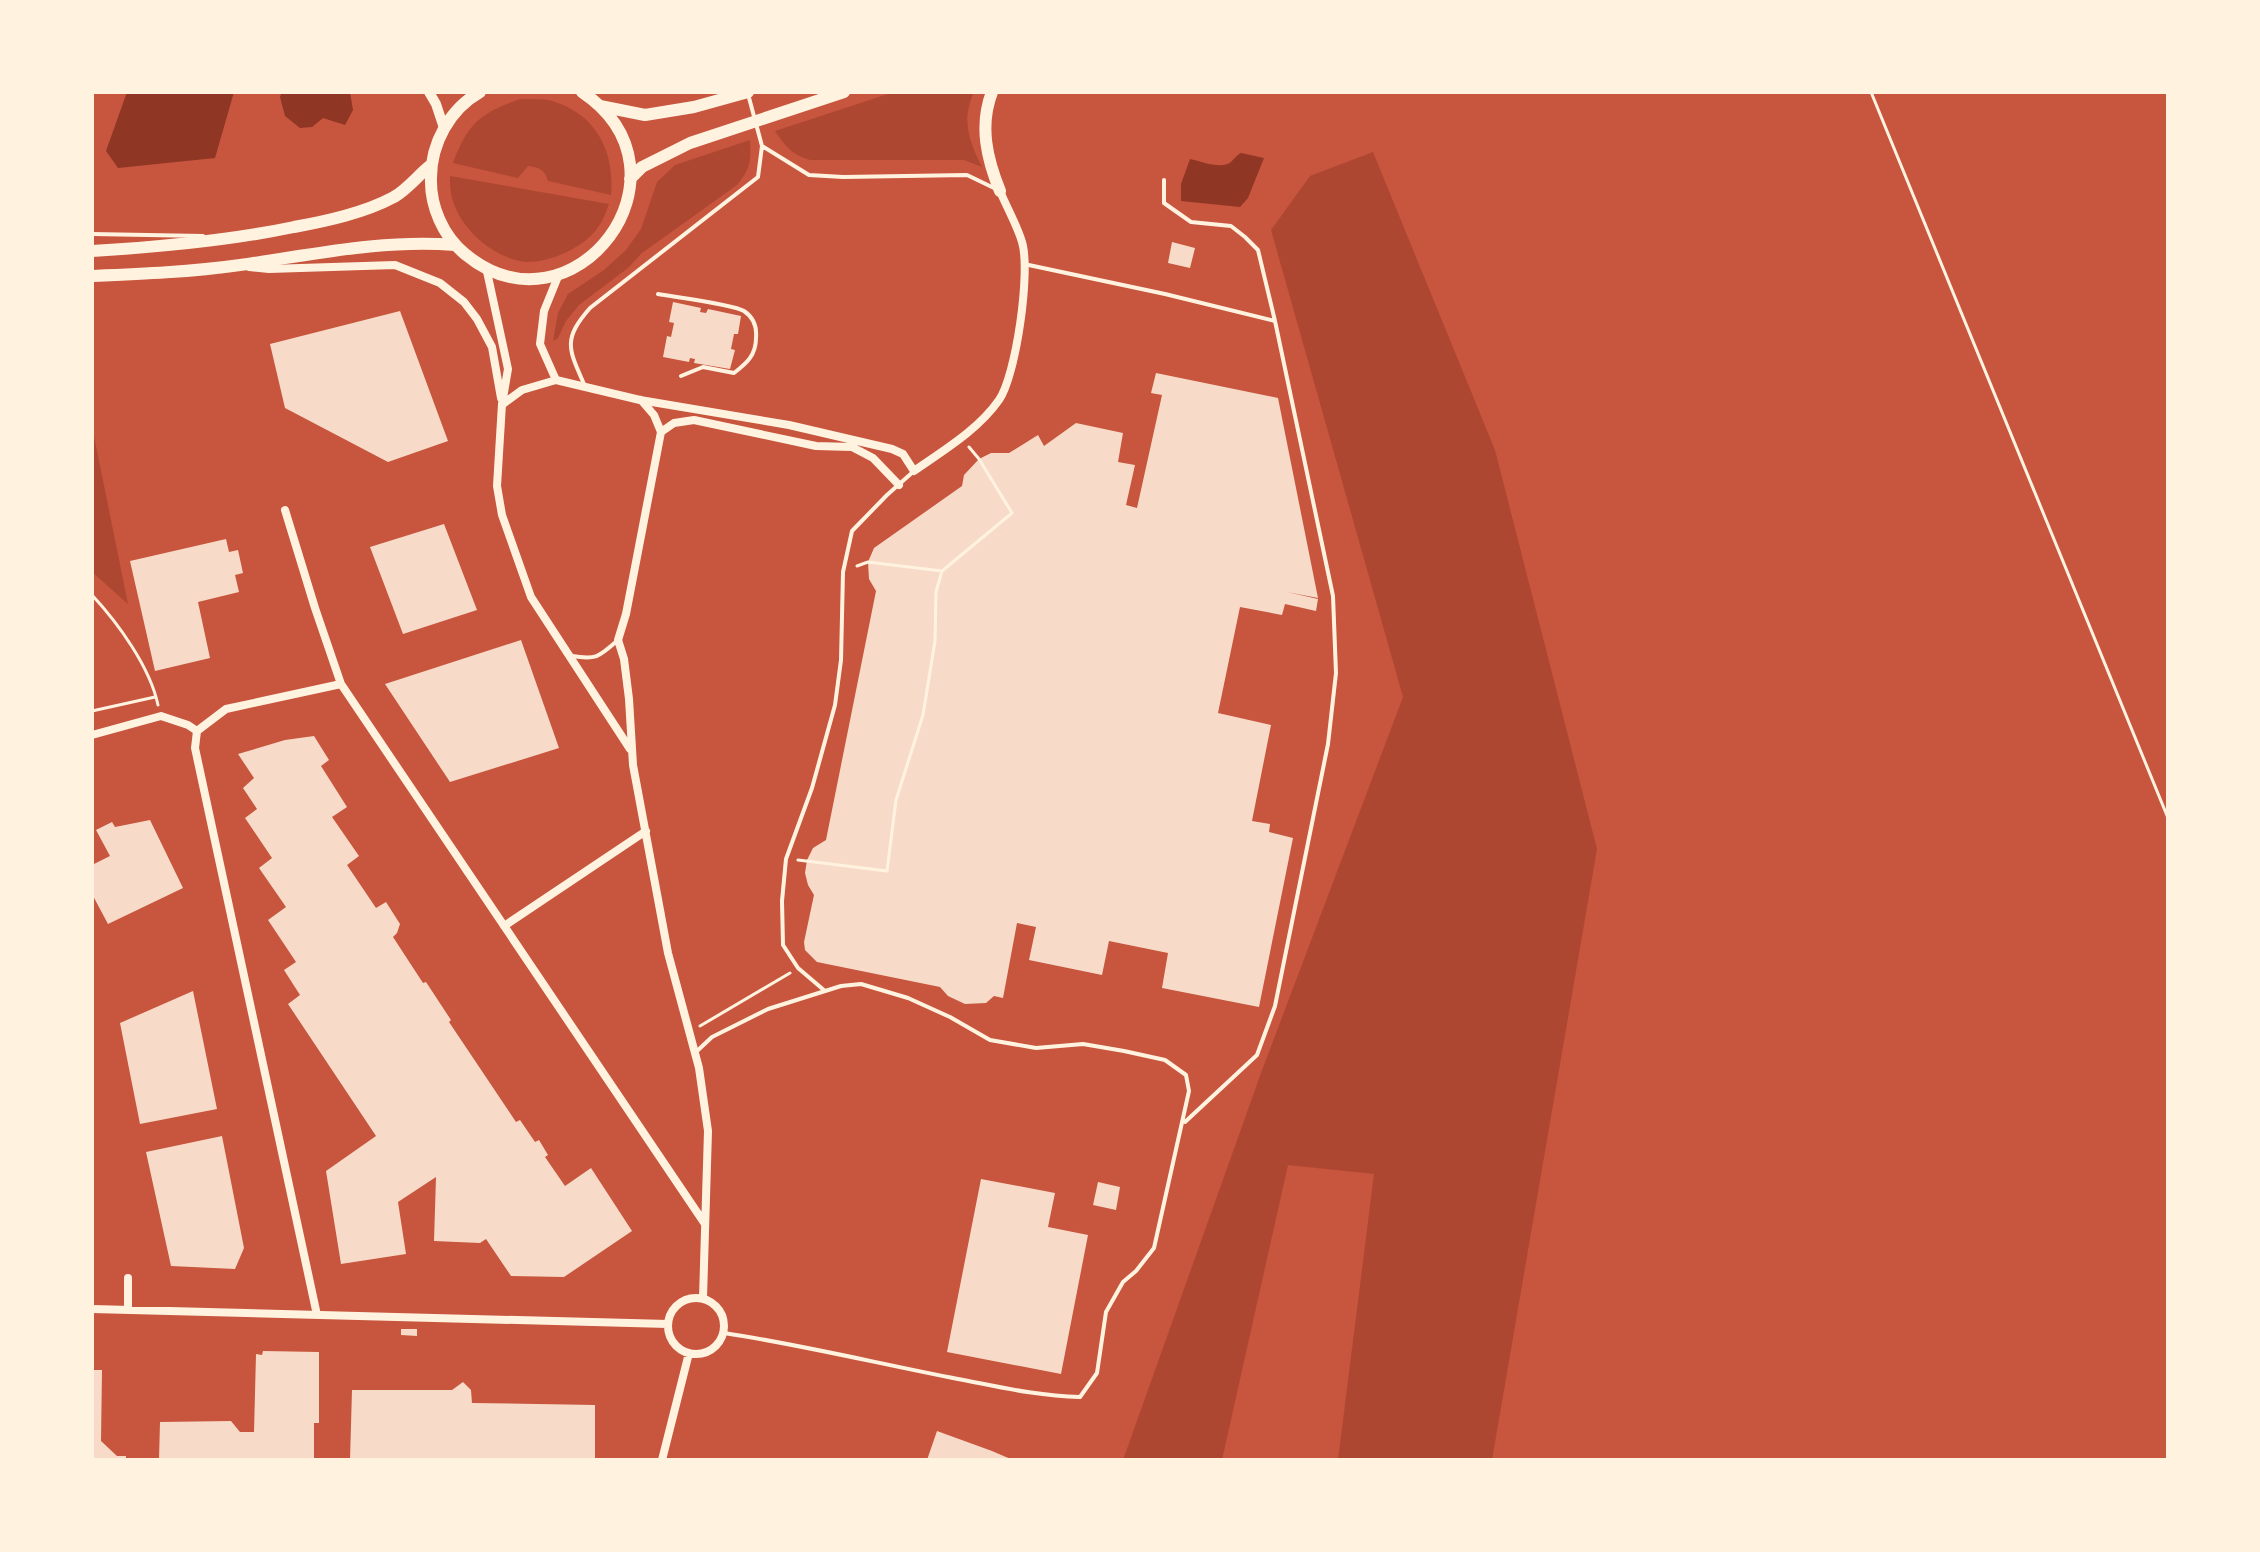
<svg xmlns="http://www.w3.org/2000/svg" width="2260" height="1552" viewBox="0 0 2260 1552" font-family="'DM Sans',sans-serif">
<rect width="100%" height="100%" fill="#c8553d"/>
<!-- green -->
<path fill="#ae4732" d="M894,92h80c-13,29 -5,48 8,75l-18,-7h-154c-19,-6 -24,-13 -35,-29z
M520,99c10,1 22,-1 32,2 44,13 63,50 59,94l-63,-14c-3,-11 -9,-14 -20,-15l-10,12 -65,-15c15,-40 27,-50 67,-64z
M750,140c1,21 1,28 -13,45l-95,68 -14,15 -49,37 -13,16 -8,17 -5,3 5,-28 10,-19 36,-24 22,-20 15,-21 16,-47 18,-17z
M1373,152l122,298 102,399 -105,611h-154l36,-286 -86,-9 -66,295h-99l138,-387 142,-376 -132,-467 39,-54z
M450,176l159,28c-3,8 -6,17 -11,23 -7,11 -18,18 -29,24 -12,6 -28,11 -42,11 -32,-3 -65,-31 -74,-61 -3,-8 -3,-17 -3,-25z
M92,426l36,178 -36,-32z"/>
<!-- water -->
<path fill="#8f3625" d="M127,92h107l-19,66 -97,10 -12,-17z
M282,92h68l3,18 -8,15 -22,-7 -11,9 -12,1 -15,-12 -5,-19z
M1241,153l23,5 -16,40 -8,9 -59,-6v-17l9,-25c10,2 32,11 41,3 3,-3 6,-7 10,-9z"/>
<!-- building -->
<path fill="#f7dbc8" d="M1172,242l23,6 -5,20 -22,-5z
M673,302l28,6 -1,4 6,1 2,-4 33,7 -3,18h-4l-3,15 4,1 -5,19 -36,-6 1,-4 -5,-1 -1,4 -26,-5 4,-21 4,1 3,-14 -5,-1z
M400,311l48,130 -60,21 -103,-54 -15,-64z
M1156,373l122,25 40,200 -31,-6 31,7 -2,12 -31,-7 -3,11 -42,-8 -22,106 53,12 -19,96 18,3 -1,8 24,6 -34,169 -97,-19 6,-35 -59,-12 -7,34 -73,-15 7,-33 -19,-4 -14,75 -9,-2 -8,7 -21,1 -17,-8 -8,-9 -123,-25 -12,-12 -1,-8 10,-47 -6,-10 -3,-12 2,-13 6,-12 13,-8 50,-249 -7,-12 -1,-17 6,-14 88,-62 2,-11 15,-16 12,-6h18l29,-18 6,11 32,-23 47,10 -5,29 17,3 -9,40 11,3 25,-113 -11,-2z
M444,524l33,86 -74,24 -33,-87z
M226,539l3,13 9,-2 5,23 -8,2 4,17 -41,10 12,56 -55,13 -25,-110z
M521,640l38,108 -109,34 -65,-98z
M314,736l15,24 -8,6 26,41 -15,10 27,39 -12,9 29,43 10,-6 14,22 -3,9 -4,4 30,46 3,-1 25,38 -2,2 67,100 4,-2 15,22 4,-2 9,15 -3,2 20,29 26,-18 41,63 -68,46 -53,-1 -25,-37 -6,4 -46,-2 2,-64 -38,25 8,52 -65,10 -15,-93 50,-35 -88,-132 12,-9 -16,-25 12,-8 -28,-42 18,-13 -27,-39 13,-10 -27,-40 12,-9 -14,-21 11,-10 -16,-24 47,-14z
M150,820l33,68 -75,36 -16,-30v-29l18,-9 -14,-26 16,-8 3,5z
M193,991l24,118 -77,15 -20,-101z
M222,1136l22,112 -9,21 -64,-3 -25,-114z
M981,1179l74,14 -7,34 40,8 -27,139 -114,-22z
M1098,1182l22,5 -4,23 -23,-5z
M401,1329h16v7l-16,-1z
M263,1351l56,1v71h-5v37h-155l1,-38 71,-1 9,11h14l2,-78 6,1z
M92,1370h10l-1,71 16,15h9v4h-34z
M463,1382l8,8 1,13 123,2v55h-245l2,-70h100z
M937,1431l55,20 21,9h-86z"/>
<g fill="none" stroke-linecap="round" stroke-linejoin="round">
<!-- path -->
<path stroke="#fff3e0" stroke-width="3" d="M1871,92l297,726
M857,566l11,-4 74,9 70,-58 -33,-54 -10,-12
M92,595c26,28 58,72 66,110
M92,711l63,-14
M798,860l89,11 9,-71 27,-85 12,-74 1,-49 6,-21
M700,1026l90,-53"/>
<!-- service -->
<path stroke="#fff3e0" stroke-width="4" d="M762,146l47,29 34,2 124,-2 27,13
M1164,180v23l27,19 40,4 14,11 13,13 17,71 58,275 3,77 -8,71 -53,262 -18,49 -72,67
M92,234l111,2
M1024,264l141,30 110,27
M658,294c17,3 75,10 86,17 9,6 13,16 12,27 0,17 -9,25 -22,35l-31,-6 -22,9
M584,384c-16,-36 -21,-45 6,-76l168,-131 4,-31 -14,-52
M572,656c24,4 27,1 45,-15
M825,991l-27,-23 -15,-23 -1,-44 4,-42 26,-71 23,-83 6,-45 2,-88 9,-41 35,-36 27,-24
M696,1052l16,-15 56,-28 73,-23 20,-2 47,14 42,19 40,23 46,8 47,-4 41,7 41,9 21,15 3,16 -35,157 -18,23 -13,11 -17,30 -9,61 -17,24c-43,-1 -80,-10 -122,-18 -78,-15 -155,-34 -234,-46"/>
<!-- minor -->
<path stroke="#fff3e0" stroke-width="8" d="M249,267l20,2 126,-4 45,18 24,19 13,17 15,28 9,51
M486,267l22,102 -6,35 -5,82 5,29 29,82 99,152
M559,274l-15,37 -4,33 16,36 84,20 149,25 103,24 11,5 11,17c30,-21 64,-41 85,-71 17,-24 32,-129 23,-158 -5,-17 -15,-34 -22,-51
M641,400l13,15 7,17
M503,404l19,-14 34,-10
M661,432l-35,182 -8,26 6,19 5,40 4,66 35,188 31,115 9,63 -5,167
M661,432l13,-9 20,-3 122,26 36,1 21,11 26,27
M285,510l30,98 26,76 364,540
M197,731l-2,17 122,567
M197,731l29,-22 115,-25
M92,735l69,-19 27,9 9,6
M504,926l142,-95
M128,1278v32
M668 1326a28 28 0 1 1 56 0a28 28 0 1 1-56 0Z
M92,1309l576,15
M662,1460l27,-107"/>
<!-- tertiary -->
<path stroke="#fff3e0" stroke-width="10" d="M429,92l7,12 8,24"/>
<!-- primary -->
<path stroke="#fff3e0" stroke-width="12" d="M480,92c-30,17 -49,51 -49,86 -1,28 12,58 34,76 108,89 238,-81 117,-162
M992,92c-13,34 -5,67 8,99
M600,106l45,9 49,-8 54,-15
M630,179l12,-12 48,-24 154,-51
M92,251c68,-4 135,-10 202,-24 33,-6 70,-14 100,-30 15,-9 24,-22 37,-32
M92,276c49,-2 99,-4 148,-11 71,-10 143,-26 215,-20"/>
</g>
<!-- border -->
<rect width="2260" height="1552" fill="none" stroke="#fff3e0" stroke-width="188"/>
</svg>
